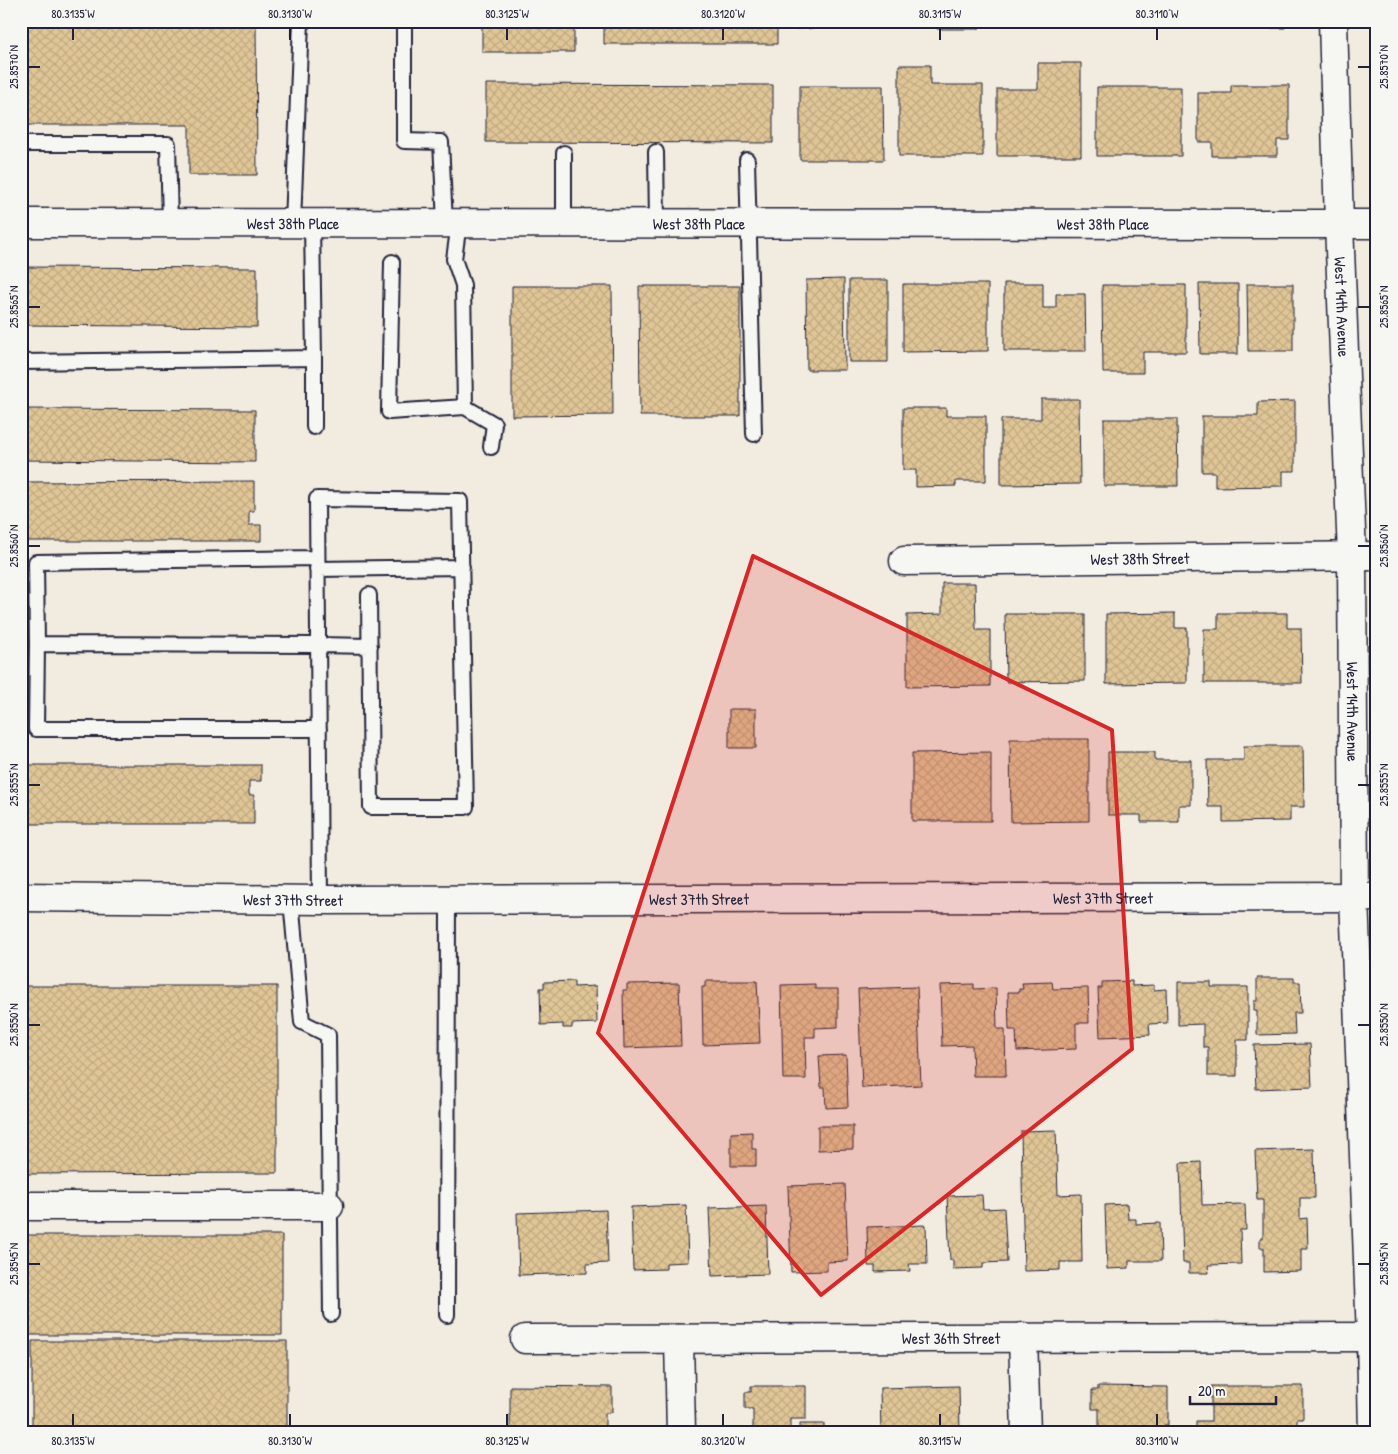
<svg xmlns="http://www.w3.org/2000/svg" width="1398" height="1454" viewBox="0 0 1398 1454" font-family="'Patrick Hand',sans-serif">
<defs>
<pattern id="building-cross-hatch" width="8" height="8" patternUnits="userSpaceOnUse" patternTransform="scale(1.25)"><rect width="8" height="8" fill="#e0c696"/><path d="M0 0l8 8M0 8l8-8" fill="none" stroke="#c0aa82"/></pattern>
</defs>
<rect width="100%" height="100%" fill="#f2ece0"/>
<filter id="ink" filterUnits="userSpaceOnUse"><feTurbulence type="fractalNoise" baseFrequency=".02" numOctaves="2"/><feDisplacementMap in="SourceGraphic" scale="10" xChannelSelector="R" yChannelSelector="G"/><feConvolveMatrix kernelMatrix="1 2 1 2 8 2 1 2 1" color-interpolation-filters="sRGB"/></filter>
<g filter="url(#ink)">
<!-- building -->
<path fill="url(#building-cross-hatch)" stroke="#22223b" d="M21,21h235l1,154h-68v-50h-168z
M482,21h92v31h-92z
M604,21h173v23h-173z
M791,21h84v5l-83,3z
M937,21h42v8h-42z
M1193,21h92v7h-50v-6z
M1038,63h43v93h-84v-67h41z
M899,65h31v20h53v71h-84z
M486,84l287,1v58l-287,-1z
M1231,85h58v55h-12v16h-65v-14h-14v-49h33z
M800,86h83l1,74h-84z
M1097,87h84v69h-84z
M21,267l236,1v59l-236,-2z
M844,279l1,91h-38l-1,-90z
M849,280h39v82h-39z
M1004,283h39v25h13v-14h29l1,57h-82z
M903,284h85v67l-85,1z
M1199,284h39v70h-38z
M1247,284h46v67h-45z
M1102,285h84v67h-43v21h-40z
M512,286h100l1,129 -101,1z
M639,286h101v130h-100z
M1041,399h38l1,85 -79,1v-66h40z
M1295,401v70h-12v15l-68,1v-15h-13v-56h56v-14z
M903,408h43v8h40v65h-30v5l-40,1v-17h-13z
M21,409l234,1v52l-234,-2z
M1104,419h73l1,67h-74z
M254,481v30h-5v14h12v16h-240v-59z
M942,583h33l1,47h14v56l-83,1v-72l35,-1z
M1175,613v15h12v55l-81,1v-70z
M1218,613h69v15h14l1,55h-98v-54h14z
M1005,614h80v67l-79,1z
M729,709h27v39h-27z
M1010,739h79v82l-78,1z
M1244,746h59l1,61h-14v14l-67,1v-15h-15l-1,-47h37z
M991,752v69h-79v-68z
M1108,752h47v8h36v45h-12v17h-38v-7h-33z
M21,765h240v16h-12v14h5v29h-233z
M1257,978h37v4h6l1,31h-7l1,21 -38,1v-25h-3v-9h3z
M574,981v6l22,-1 1,37 -25,1v4h-9v-4l-22,1 -1,-37h4v-6z
M705,981h52l3,62 -57,2 -1,-58h3z
M1132,981v5l22,-1v5l12,-1 1,34 -18,1 1,11 -50,2 -2,-49h4v-6z
M1052,982l1,7 35,-1 1,35h-13v26l-59,2 -1,-21h-7l-1,-38h11v-3h4l-1,-6z
M1178,982h33v5h37v53h-11v36h-29v-29h-5v-23l-25,1z
M679,983l2,63 -57,2 -1,-58h4v-6z
M815,984v5h23v38l-23,1v9h-10l1,42h-23l-2,-94z
M974,984v5l22,-1 1,41h8l1,47h-33l-1,-31 -30,1 -2,-61z
M21,986h256v187l-256,1z
M917,987l4,98 -59,3 -4,-99z
M1310,1044l2,43 -56,2 -2,-44z
M846,1055l2,52 -22,1 -1,-21h-4l-2,-31z
M818,1126h35v23l-35,1z
M1056,1130l2,65 23,-1 1,68h-22v8l-36,1 -3,-140z
M752,1132v17h4v17h-25v-33z
M1314,1149l1,49h-15v21l7,-1 1,31h-7v22l-37,1v-24h-4v-10h3v-38h-6l-2,-49z
M1201,1162l1,43 43,-1 1,26h-6l1,34 -33,1 1,8h-20v-10h-6l-3,-100z
M845,1184l3,77 -21,1v9l-36,1 -3,-86z
M982,1195l1,14 21,-1 3,54 -24,1v5l-30,1v-9h-3l-3,-64z
M1127,1204l1,15h8v5l24,-1 1,38h-32v7l-22,1 -2,-64z
M686,1205l2,57 -22,1v6l-33,1 -2,-63z
M766,1206l2,68 -56,2 -3,-68z
M606,1210l2,53 -21,1v9l-68,2 -2,-62z
M926,1225l1,39h-18l1,7 -35,1v-6h-7l-1,-39z
M21,1235h261v100h-261z
M32,1341h255v92h-255z
M510,1386l102,1v25l-7,1v20h-95z
M751,1386h55v33h-16v14h-37v-24h-8v-17h6z
M959,1386l1,47h-79l-1,-45z
M1098,1386l70,1v38h-4v8h-65v-24h-7v-19h6z
M1211,1386h92v33h-6v14h-101v-12h15z
M800,1424h24v9h-24z"/>
<g fill="none" stroke-linecap="round" stroke-linejoin="round">
<defs>
<path id="lane" d="M404,21v120l37,1 4,81
M21,144h147l2,79
M656,152l1,71
M564,153v70
M747,160l7,274
M293,223l8,-202
M459,223l-5,36 9,26 2,122 29,17 -3,23
M392,262l-3,150 76,-5
M21,362l293,-4 -2,-135
M314,427v-69
M317,558l-281,4 1,82 281,1 52,1
M317,569l145,-2
M37,644l-1,85h283
M291,900l11,122 26,13 3,279
M320,900l-3,-401 143,2 6,306h-95l-2,-212
M447,1315l1,-416"/>
<g id="street">
<path id="s1" d="M1333,21l6,203 13,332 2,341 17,440 2,96"/>
<path id="s2" d="M21,223l1356,1"/>
<path id="s3" d="M904,561l473,-5"/>
<path d="M21,1206h308"/>
<path d="M1023,1337l3,96"/>
<path id="s4" d="M525,1339l852,-2"/>
<path d="M679,1339l2,94"/>
</g>
<g id="secondary">
<path id="s5" d="M21,897l299,3 1057,-3"/>
</g>
</defs>
<!-- lane casing -->
<use href="#lane" stroke="#22223b" stroke-width="18"/>
<!-- street casing -->
<use href="#street" stroke="#22223b" stroke-width="31"/>
<!-- secondary casing -->
<use href="#secondary" stroke="#22223b" stroke-width="31"/>
<!-- lane -->
<use href="#lane" stroke="#f6f6f2" stroke-width="14"/>
<!-- street -->
<use href="#street" stroke="#f6f6f2" stroke-width="28"/>
<!-- secondary -->
<use href="#secondary" stroke="#f6f6f2" stroke-width="28"/>
</g>
</g>
<!-- marked area -->
<path fill="#d62828" fill-opacity="0.2" stroke="#d62828" stroke-width="4" stroke-linejoin="round" d="M753,556l359,174 20,319 -311,246 -223,-262z"/>
<!-- ticks -->
<path fill="none" stroke="#22223b" stroke-width="2" d="M73,28v12M290,28v12M507,28v12M723,28v12M940,28v12M1157,28v12M28,67h12M1358,67h12M28,307h12M1358,307h12M28,546h12M1358,546h12M28,785h12M1358,785h12M28,1025h12M1358,1025h12M28,1264h12M1358,1264h12M73,1414v12M290,1414v12M507,1414v12M723,1414v12M940,1414v12M1157,1414v12"/>
<g text-anchor="middle" dominant-baseline="central" stroke-width="4.5" stroke-linejoin="round" paint-order="stroke">
<!-- street labels -->
<g font-size="16" fill="#22223b" stroke="#f6f6f2">
<text stroke="none"><textPath href="#s2" startOffset="272">West 38th Place</textPath></text>
<text stroke="none"><textPath href="#s2" startOffset="678">West 38th Place</textPath></text>
<text stroke="none"><textPath href="#s2" startOffset="1082">West 38th Place</textPath></text>
<text stroke="none"><textPath href="#s1" startOffset="286">West 14th Avenue</textPath></text>
<text stroke="none"><textPath href="#s3" startOffset="236">West 38th Street</textPath></text>
<text stroke="none"><textPath href="#s1" startOffset="691">West 14th Avenue</textPath></text>
<text stroke="none"><textPath href="#s5" startOffset="1082">West 37th Street</textPath></text>
<text stroke="none"><textPath href="#s5" startOffset="678">West 37th Street</textPath></text>
<text stroke="none"><textPath href="#s5" startOffset="272">West 37th Street</textPath></text>
<text stroke="none"><textPath href="#s4" startOffset="426">West 36th Street</textPath></text>
</g>
</g>
<!-- margin -->
<rect width="1398" height="1454" fill="none" stroke="#f6f6f2" stroke-width="55"/>
<!-- scale -->
<path d="M1190 1396v8h86v-8" fill="none" stroke="#22223b" stroke-width="2.5"/>
<text x="1198" y="1396" font-size="15" fill="#22223b" stroke="#f6f6f2" stroke-width="4" paint-order="stroke">20 m</text>
<rect x="28" y="28" width="1342" height="1398" fill="none" stroke="#22223b" stroke-width="2"/>
<g font-size="12" text-anchor="middle" fill="#22223b">
<text x="73" y="18">80.3135°W</text>
<text x="290" y="18">80.3130°W</text>
<text x="507" y="18">80.3125°W</text>
<text x="723" y="18">80.3120°W</text>
<text x="940" y="18">80.3115°W</text>
<text x="1157" y="18">80.3110°W</text>
<text transform="translate(14 67) rotate(-90)" y="4">25.8570°N</text>
<text transform="translate(1384 67) rotate(-90)" y="4">25.8570°N</text>
<text transform="translate(14 307) rotate(-90)" y="4">25.8565°N</text>
<text transform="translate(1384 307) rotate(-90)" y="4">25.8565°N</text>
<text transform="translate(14 546) rotate(-90)" y="4">25.8560°N</text>
<text transform="translate(1384 546) rotate(-90)" y="4">25.8560°N</text>
<text transform="translate(14 785) rotate(-90)" y="4">25.8555°N</text>
<text transform="translate(1384 785) rotate(-90)" y="4">25.8555°N</text>
<text transform="translate(14 1025) rotate(-90)" y="4">25.8550°N</text>
<text transform="translate(1384 1025) rotate(-90)" y="4">25.8550°N</text>
<text transform="translate(14 1264) rotate(-90)" y="4">25.8545°N</text>
<text transform="translate(1384 1264) rotate(-90)" y="4">25.8545°N</text>
<text x="73" y="1445">80.3135°W</text>
<text x="290" y="1445">80.3130°W</text>
<text x="507" y="1445">80.3125°W</text>
<text x="723" y="1445">80.3120°W</text>
<text x="940" y="1445">80.3115°W</text>
<text x="1157" y="1445">80.3110°W</text>
</g>
</svg>
